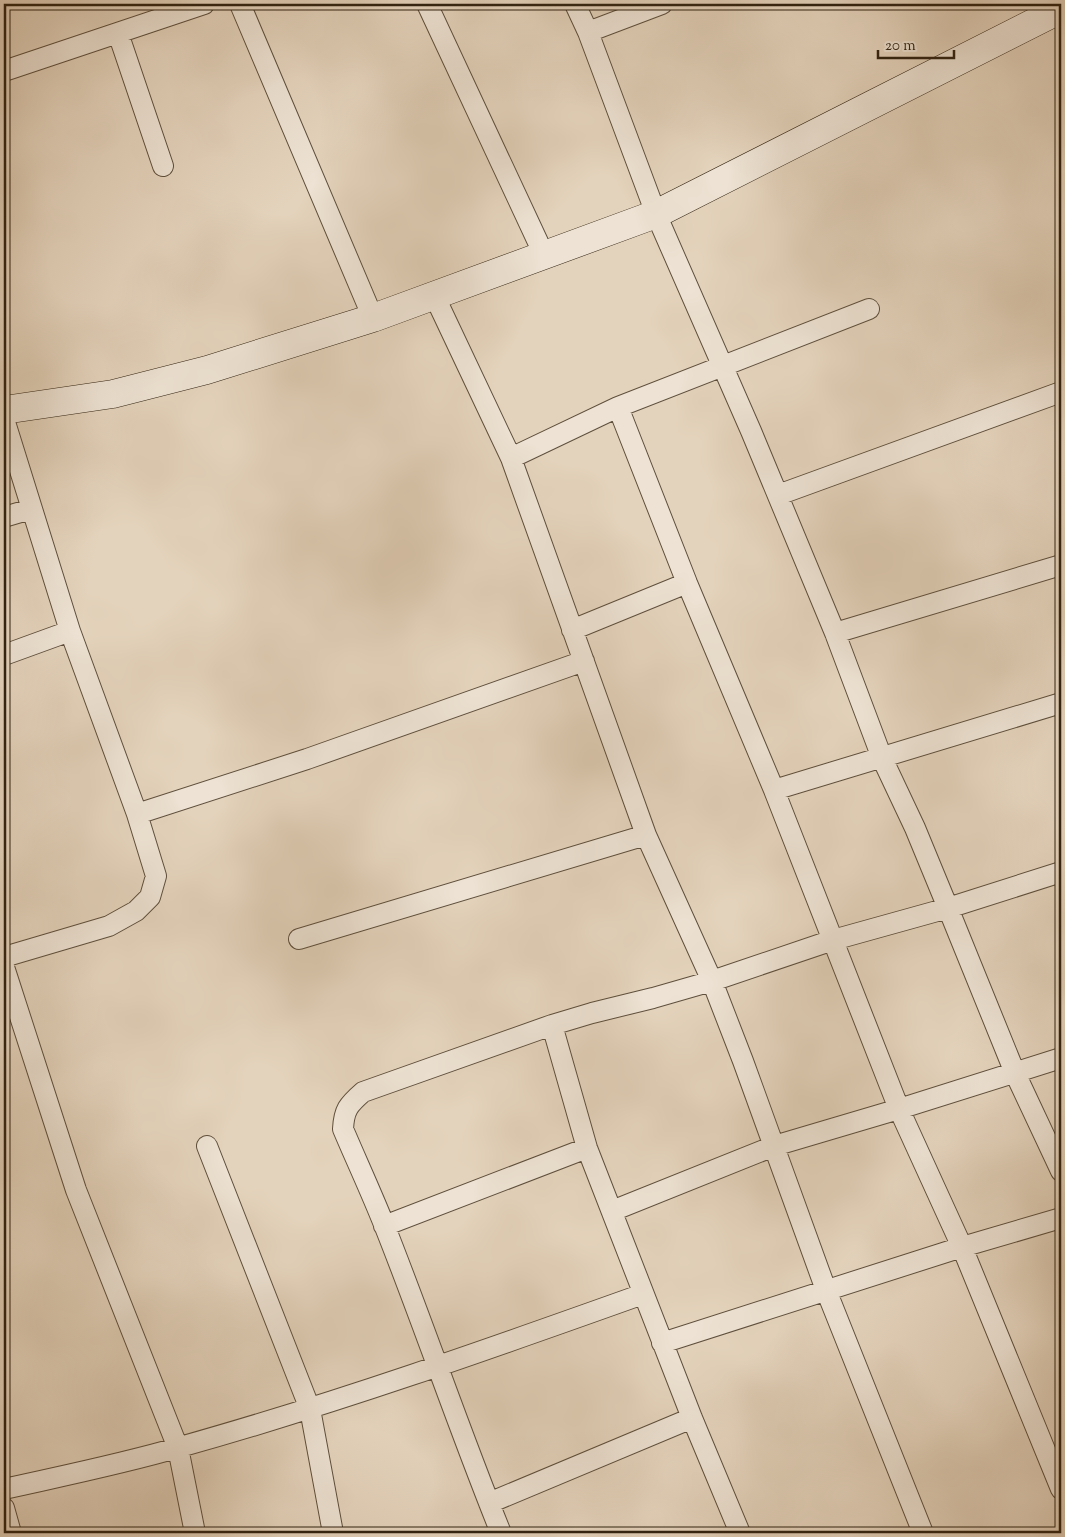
<svg xmlns="http://www.w3.org/2000/svg" width="1065" height="1537" viewBox="0 0 1065 1537" font-family="'Sorts Mill Goudy',serif">
<rect width="100%" height="100%" fill="#e4d3bc"/>
<filter id="stains"><feTurbulence type="fractalNoise" baseFrequency=".004" numOctaves="4"/><feColorMatrix values="0 0 0 0 .2 0 0 0 0 .09 0 0 0 0 .02 0 0 0 .5 -.17"/></filter>
<radialGradient id="worn" r=".72"><stop offset=".6" stop-color="#630" stop-opacity="0"/><stop offset="1" stop-color="#630" stop-opacity=".3"/></radialGradient>
<g fill="none" stroke-linecap="round" stroke-linejoin="round">
<defs>
<path id="street" d="M240,4l133,314
M427,4l117,251
M575,4l13,28 68,182 95,217 84,202 47,125 33,70 33,80 67,165 46,98
M588,32l74,-28
M118,33l45,133
M4,71l200,-67
M434,295l77,163 135,377 66,146 31,80 83,229 97,243
M618,407l69,176 87,207 125,319 63,138 99,242
M4,419l66,212 67,183 19,62 -6,21 -14,14 -27,15 -105,31
M511,458l107,-51 251,-98
M778,495l283,-103
M4,517l27,-8
M572,630l115,-47
M835,633l226,-68
M4,655l66,-24
M774,790l287,-87
M137,814l170,-55 277,-98
M299,939l347,-104
M4,967l72,223 102,258 17,85
M552,1025l35,123 105,270 48,115
M207,1146l103,263 23,124
M612,1211l162,-65 125,-37 162,-51
M384,1226l203,-78
M662,1343l300,-96 99,-29
M4,1489c58,-13 118,-25 176,-42 157,-44 309,-98 463,-153
M489,1503l203,-85
M4,1508l7,25
M501,1533c-41,-101 -76,-205 -116,-306 -13,-33 -28,-65 -42,-98 1,-19 5,-24 20,-37l189,-67 40,-12 61,-15 59,-17 121,-41 115,-32 113,-36"/>
<path id="secondary" d="M4,410l109,-16 94,-24 166,-52 283,-104 405,-205"/>
</defs>
<!-- street casing -->
<use href="#street" stroke="#5e4f3c" stroke-width="22"/>
<!-- secondary casing -->
<use href="#secondary" stroke="#312311" stroke-width="29"/>
<!-- street -->
<use href="#street" stroke="#ede2d3" stroke-width="20"/>
<!-- secondary -->
<use href="#secondary" stroke="#ede2d3" stroke-width="28"/>
</g>
<!-- margin -->
<rect width="1065" height="1537" fill="none" stroke="#e4d3bc" stroke-width="20"/>
<rect x="5" y="5" width="1055" height="1527" fill="none" stroke="#312311" stroke-width="2.5"/>
<rect x="10" y="10" width="1045" height="1517" fill="none" stroke="#312311"/>
<!-- scale -->
<path d="M878 50v8h76v-8" fill="none" stroke="#312311" stroke-width="2.5"/>
<text x="885" y="50" font-size="15" fill="#312311" stroke="#ede2d3" stroke-width="4" paint-order="stroke">20 m</text>
<rect width="100%" height="100%" filter="url(#stains)"/>
<rect width="100%" height="100%" fill="url(#worn)"/>
</svg>
